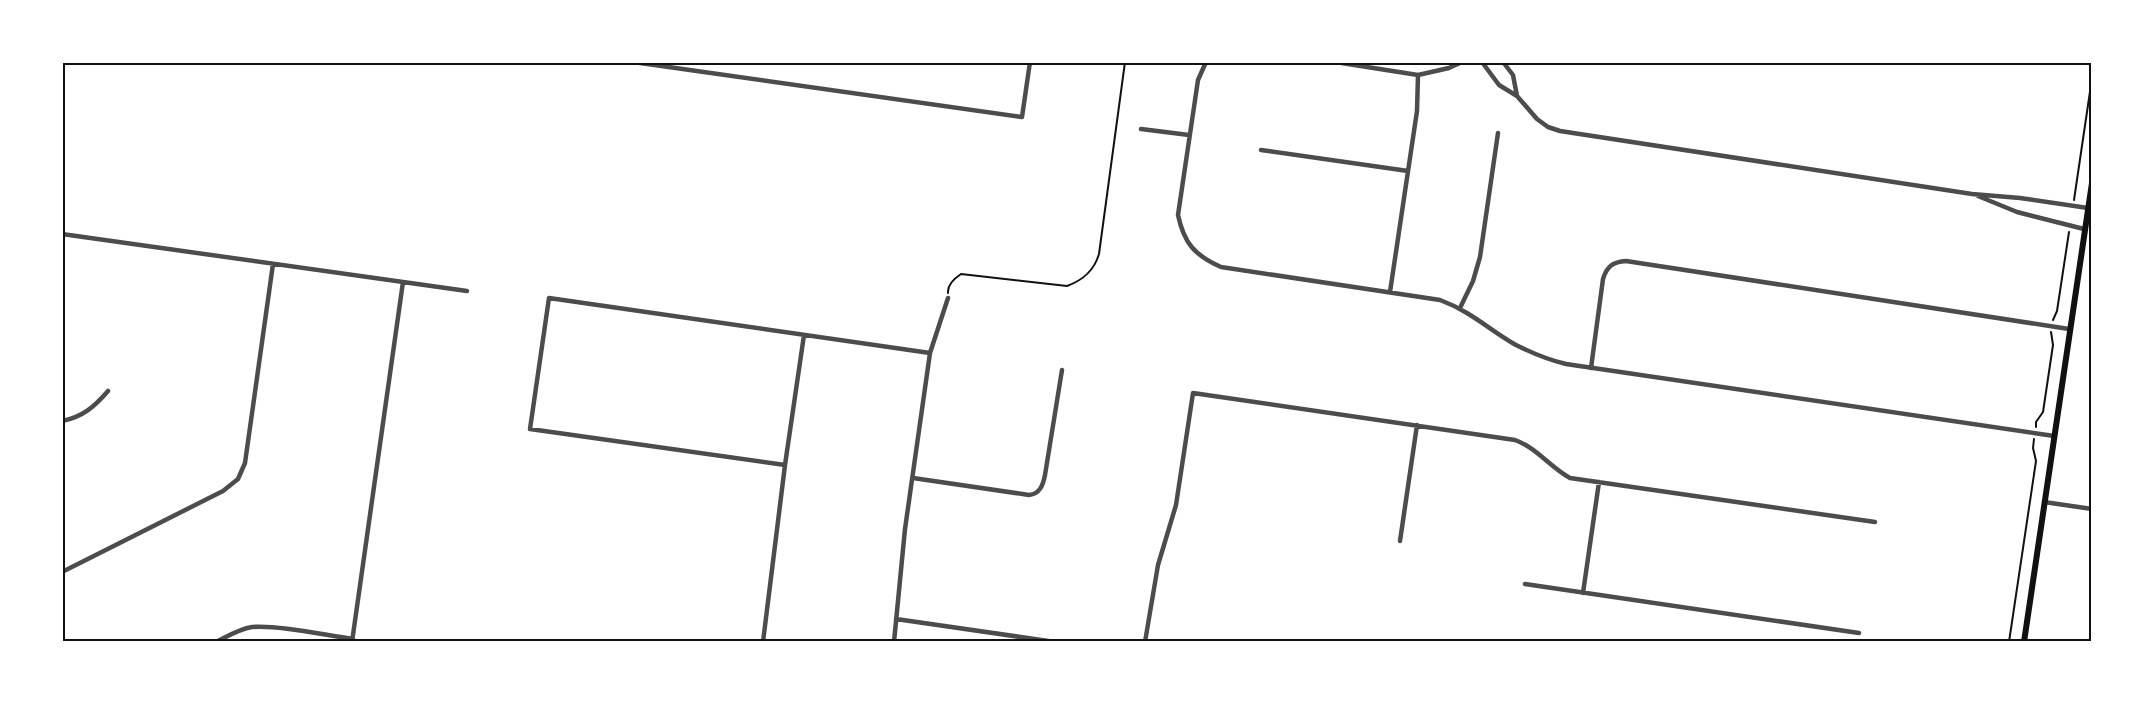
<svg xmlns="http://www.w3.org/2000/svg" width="2154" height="704" viewBox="0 0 2154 704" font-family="Cabin,sans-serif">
<rect width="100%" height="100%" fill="#fff"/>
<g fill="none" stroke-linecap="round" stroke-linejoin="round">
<!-- path -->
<path stroke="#111" stroke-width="2" d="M2074,200l18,-122
M948,293c-1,-9 7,-15 13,-19l106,12c16,-6 27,-15 32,-32l26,-192
M2053,320l4,-9 12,-79
M2036,427v-5l7,-10 10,-67 -2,-13
M2009,642l27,-181 -3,-13 1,-9"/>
<!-- minor -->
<path stroke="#4c4c4c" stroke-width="4.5" d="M633,62l389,55 8,-55
M1206,62l-8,18 -20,135c6,28 16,40 43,52l219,33c32,12 48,29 76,45 16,8 33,15 50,19l488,72
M1335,62l83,13 31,-7 13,-6
M1482,62l17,23 18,11 20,23 11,8 12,4 412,63 48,4 68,10
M1503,62l10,13 4,21
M1141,129l48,6
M1261,150l147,21
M1978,196l39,16 67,17
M62,234l405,57
M1390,292l27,-181 1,-36
M1460,308l13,-27 7,-24 18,-124
M1591,368l12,-89c4,-13 10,-17 23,-18l443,68
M62,421c21,-4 33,-15 46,-30
M785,465l-255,-36 19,-131 381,55
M913,478l116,17c11,-1 14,-10 16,-20l17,-105
M2044,502l48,7
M1400,541l17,-116
M62,572l161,-81 15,-12 7,-16 28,-199
M1525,584l334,49
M1583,593l16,-111
M896,619l159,23
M216,642c12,-6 23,-13 36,-15 27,-2 72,8 101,12
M352,642l51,-360
M763,642l22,-177 19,-130
M894,642l11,-113 25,-176 18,-55
M1145,642l13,-77 18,-60 17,-112 322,47c22,8 35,27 55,38l305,44"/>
<!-- secondary -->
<path stroke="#111" stroke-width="6" d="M2024,642l68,-459"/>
</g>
<!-- border -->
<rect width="2154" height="704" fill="none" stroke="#ffffff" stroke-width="128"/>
<rect x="64" y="64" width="2026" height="576" fill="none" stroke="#111" stroke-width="2"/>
</svg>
